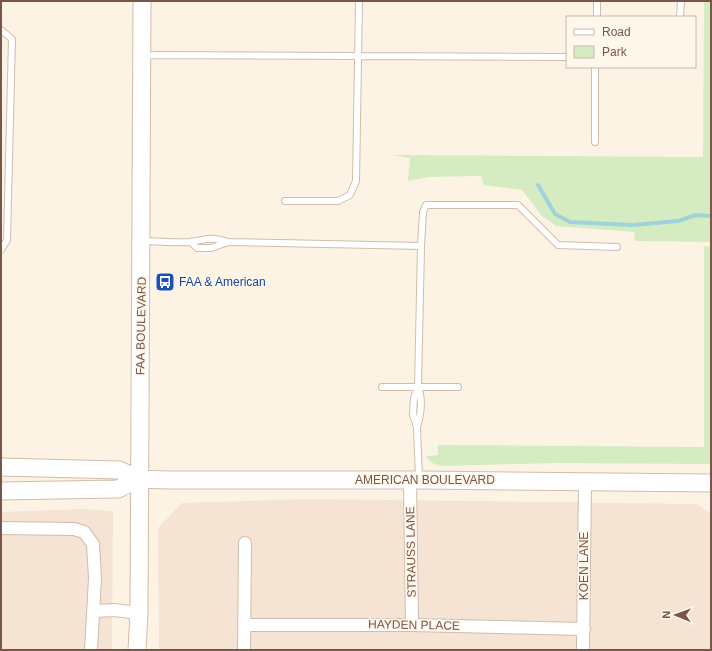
<svg xmlns="http://www.w3.org/2000/svg" width="712" height="651" viewBox="0 0 712 651" font-family="Arial,sans-serif">
<rect width="100%" height="100%" fill="#fdf3e5"/>
<!-- residential -->
<path fill="#f5e4d3" d="M310,499l387,5 14,10v136h-552l-1,-122 24,-25z
M83,509l30,2 -1,139h-111v-138z"/>
<!-- green -->
<path fill="#d5ecc2" d="M704,1h7v241l-76,-1 -1,-9 -78,-6 -14,-10 -20,-26 -38,-5 -3,-9 -53,1 -20,4 2,-23 -17,-3 310,2z
M704,246l7,1v217l-155,-1 -115,3c-7,-2 -11,-3 -15,-10l12,-1v-10l266,2z"/>
<g fill="none" stroke-linecap="round" stroke-linejoin="round">
<!-- stream -->
<path stroke="#9ed3da" stroke-width="4" d="M538,185l17,29 15,8 63,3 45,-4 18,-6 15,1"/>
<defs>
<path id="lane" d="M597,17v-16
M680,17l1,-16
M1,30l11,9 -5,201 -6,10
M143,56l14,-1 410,2
M595,142v-75
M285,201h53l12,-6 6,-14 3,-180
M142,241c16,0 33,2 48,1 17,-2 19,-6 38,0l193,4
M191,242l6,6h14l17,-6
M382,387h76
M417,427c4,-13 6,-27 1,-40
M419,478l-2,-51 -4,-12 1,-17 4,-11 3,-141 2,-34 3,-7h92l40,40 59,2"/>
<path id="street" d="M410,480l2,145
M1,528l73,1 10,3 9,12 2,34 -4,72
M94,611l20,-1 25,3
M245,625h167l172,4
M244,650l1,-107
M583,650l2,-168"/>
<path id="secondary" d="M1,467l118,3 20,9 29,1h251l292,3
M1,491l117,-2 21,-10
M137,650l2,-37 3,-612"/>
</defs>
<!-- lane casing -->
<use href="#lane" stroke="#d1bcad" stroke-width="8"/>
<!-- street casing -->
<use href="#street" stroke="#d1bcad" stroke-width="14"/>
<!-- secondary casing -->
<use href="#secondary" stroke="#d4bbaa" stroke-width="19"/>
<!-- lane -->
<use href="#lane" stroke="#fff" stroke-width="6"/>
<!-- street -->
<use href="#street" stroke="#fff" stroke-width="12"/>
<!-- secondary -->
<use href="#secondary" stroke="#fff" stroke-width="17"/>
</g>
<!-- icons -->
<defs>
<symbol id="bus-square" viewBox="-11 -11 22 22"><rect x="-9" y="-9" width="18" height="18" rx="4" fill="#1a4fb4" stroke="#fff7ec"/><path d="M-5-6H5V4H4V6H2V4H-2V6H-4V4H-5ZM-3.5-4V0h7V-4ZM-3.5 1.2v1.5H-2V1.2ZM2 1.2v1.5H3.5V1.2Z" fill="#fff"/></symbol>
</defs>
<g fill-rule="evenodd">
<use href="#bus-square" x="154" y="271" width="22" height="22"/>
</g>
<g text-anchor="middle" dominant-baseline="central" stroke-width="3.5" stroke-linejoin="round" paint-order="stroke">
<!-- transit labels -->
<g font-size="12" fill="#164399" stroke="#fff7ec" text-anchor="start">
<text x="179" y="282">FAA &amp; American</text>
</g>
<!-- street labels -->
<g font-size="12" fill="#775749" stroke="#fff7ec">
<text transform="translate(141 326) rotate(-89)">FAA BOULEVARD</text>
<text x="425" y="480">AMERICAN BOULEVARD</text>
<text transform="translate(411 552) rotate(-91)">STRAUSS LANE</text>
<text transform="translate(584 566) rotate(-90)">KOEN LANE</text>
<text transform="translate(414 625) rotate(1)">HAYDEN PLACE</text>
</g>
</g>
<!-- border -->
<rect width="712" height="651" fill="none" stroke="#775749" stroke-width="4"/>
<!-- legend -->
<rect x="566" y="16" width="130" height="52" fill="#fff7ec" stroke="#c9b7ab"/>
<rect x="574" y="29" width="20" height="6" fill="#ffffff" stroke="#c9b7ab"/>
<text x="602" y="36" font-size="12" fill="#775749">Road</text>
<rect x="574" y="46" width="20" height="12" fill="#d5ecc2" stroke="#c9b7ab"/>
<text x="602" y="56" font-size="12" fill="#775749">Park</text>
<!-- north arrow -->
<g transform="translate(676 615) rotate(271)" stroke="#fff7ec" stroke-width="3" paint-order="stroke">
<path d="M0-3L7 15L0 10L-7 15Z" fill="#775749"/>
<text y="-6" font-size="11" font-weight="bold" text-anchor="middle" fill="#775749">N</text>
</g>
</svg>
